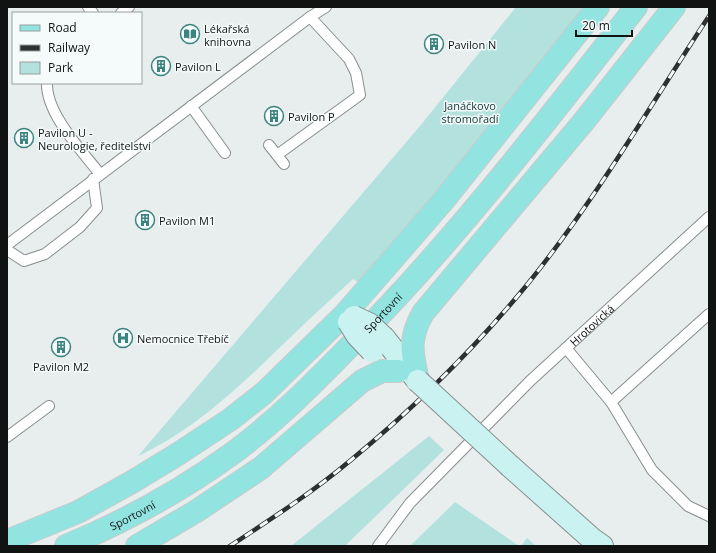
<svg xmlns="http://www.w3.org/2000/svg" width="716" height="553" viewBox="0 0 716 553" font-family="'Open Sans',sans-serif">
<rect width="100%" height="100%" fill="#e8eeee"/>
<!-- green -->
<path fill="#b2e1de" d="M516,7h72l-98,127 -132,148 -5,-3c-19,18 -39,35 -58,54 -48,46 -96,95 -157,123l282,-330z
M429,436l15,14 -99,96h-54z
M455,502l64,44h-109z
M527,538l9,8h-15z"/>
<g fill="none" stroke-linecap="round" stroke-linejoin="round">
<defs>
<g id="lane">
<path d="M88,7l5,6"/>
<path d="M121,13l8,-6"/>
<path d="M310,17l16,-10"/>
<path d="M47,83c-1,31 35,68 53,91"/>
<path d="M191,106l34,47"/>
<path d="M269,145l15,19"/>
<path d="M7,245l303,-228 39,42 7,14 4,22 -83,60"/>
<path d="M7,250l17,11 21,-7 35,-27 17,-19 -4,-29"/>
<path d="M709,314l-98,88 41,68 36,36 21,10"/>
<path d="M566,348l45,54"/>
<path d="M7,437l42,-31"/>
<path id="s1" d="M378,546l32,-43 120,-122 179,-164"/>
</g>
<path id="secondary" d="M384,338l34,43
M510,466l82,73 10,7"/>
<g id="primary">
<path d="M418,381c-6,-29 -10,-41 5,-68l162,-193 89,-113"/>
<path d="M7,541l71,-29 54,-30 46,-28 53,-35 33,-26 81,-79 99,-114 154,-193"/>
<path id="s2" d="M66,546c58,-24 116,-56 167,-93 42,-31 79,-68 115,-105 105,-105 196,-224 288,-341"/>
<path d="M137,546l58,-34 66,-44 101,-87 20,-10h16"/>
</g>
</defs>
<!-- lane casing -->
<use href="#lane" stroke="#888d8d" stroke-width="12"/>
<!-- secondary casing -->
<use href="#secondary" stroke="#888d8d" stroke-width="24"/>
<!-- primary casing -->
<use href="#primary" stroke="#cbcbcb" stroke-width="24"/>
<!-- lane -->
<use href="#lane" stroke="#fff" stroke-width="10"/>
<!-- secondary -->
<use href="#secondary" stroke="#c9f2f0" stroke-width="22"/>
<!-- primary -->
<use href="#primary" stroke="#92e4e1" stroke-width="22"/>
<defs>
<path id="rail" d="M230,546c41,-27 83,-54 121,-86 63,-52 123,-111 175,-174 68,-84 124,-180 183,-270"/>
</defs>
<!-- rail casing -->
<use href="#rail" stroke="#2d3030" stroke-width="4.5"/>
<!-- rail -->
<use href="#rail" stroke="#f5fbfb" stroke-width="3" stroke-dasharray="9" stroke-linecap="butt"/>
<defs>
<path id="secondary-bridge" d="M354,317l15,7 15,14
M349,322l8,13 15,16
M418,381l92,85"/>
</defs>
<!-- secondary-bridge casing -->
<use href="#secondary-bridge" stroke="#888d8d" stroke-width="24" stroke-linecap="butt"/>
<!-- secondary-bridge -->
<use href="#secondary-bridge" stroke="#c9f2f0" stroke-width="22"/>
</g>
<!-- icons -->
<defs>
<symbol id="library-ring" viewBox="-11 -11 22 22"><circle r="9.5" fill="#f5fbfb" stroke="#3c8481" stroke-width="1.5"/><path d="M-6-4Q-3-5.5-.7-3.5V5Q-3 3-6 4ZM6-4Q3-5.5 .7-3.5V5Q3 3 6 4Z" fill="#3c8481"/></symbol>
<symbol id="building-ring" viewBox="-11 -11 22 22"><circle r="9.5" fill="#f5fbfb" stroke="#3c8481" stroke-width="1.5"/><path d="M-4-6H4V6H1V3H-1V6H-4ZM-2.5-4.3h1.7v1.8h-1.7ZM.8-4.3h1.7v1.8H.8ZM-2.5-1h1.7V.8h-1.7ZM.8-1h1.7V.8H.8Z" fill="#3c8481"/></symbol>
<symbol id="hospital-ring" viewBox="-11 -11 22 22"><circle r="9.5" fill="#f5fbfb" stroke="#3c8481" stroke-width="1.5"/><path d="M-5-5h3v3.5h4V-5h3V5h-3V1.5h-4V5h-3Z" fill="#3c8481"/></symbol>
</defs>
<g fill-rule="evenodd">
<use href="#library-ring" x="179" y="23" width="22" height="22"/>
<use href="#building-ring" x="423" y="33" width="22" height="22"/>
<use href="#building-ring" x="150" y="55" width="22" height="22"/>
<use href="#building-ring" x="263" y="105" width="22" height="22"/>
<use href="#building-ring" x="13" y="127" width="22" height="22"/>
<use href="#building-ring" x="134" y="209" width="22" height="22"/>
<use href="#hospital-ring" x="112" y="327" width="22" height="22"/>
<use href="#building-ring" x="50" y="336" width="22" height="22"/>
</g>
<g text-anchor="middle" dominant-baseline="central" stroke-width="3" stroke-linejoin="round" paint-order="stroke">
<!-- poi labels -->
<g font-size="11" fill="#111313" stroke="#f5fbfb" text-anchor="start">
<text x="204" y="28">Lékařská<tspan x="204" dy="13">knihovna</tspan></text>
<text x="448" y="44">Pavilon N</text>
<text x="175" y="66">Pavilon L</text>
<text x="288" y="116">Pavilon P</text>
<text x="38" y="132">Pavilon U -<tspan x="38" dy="13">Neurologie, ředitelství</tspan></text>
<text x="159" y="220">Pavilon M1</text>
<text x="137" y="338">Nemocnice Třebíč</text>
<text x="61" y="366" text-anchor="middle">Pavilon M2</text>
</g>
<!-- park labels -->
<g font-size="11" fill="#103433" stroke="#f5fbfb">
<text x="470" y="105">Janáčkovo<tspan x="470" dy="13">stromořadí</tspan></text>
</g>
<!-- street labels -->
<g font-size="11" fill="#111313" stroke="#f5fbfb">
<text stroke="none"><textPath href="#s2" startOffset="397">Sportovní</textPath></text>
<text stroke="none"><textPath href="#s1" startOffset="308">Hrotovická</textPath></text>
<text stroke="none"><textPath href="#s2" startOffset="73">Sportovní</textPath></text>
</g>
</g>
<!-- border -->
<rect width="716" height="553" fill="none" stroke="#111313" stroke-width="16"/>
<!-- legend -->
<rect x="12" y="12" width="130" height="72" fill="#f5fbfb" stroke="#9a9e9e"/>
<rect x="20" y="25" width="20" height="6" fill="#92e4e1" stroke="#9a9e9e"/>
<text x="48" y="32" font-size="12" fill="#111313">Road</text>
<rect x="20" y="45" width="20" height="6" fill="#2d3030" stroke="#9a9e9e"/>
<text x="48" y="52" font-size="12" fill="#111313">Railway</text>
<rect x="20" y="62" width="20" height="12" fill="#b2e1de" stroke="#9a9e9e"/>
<text x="48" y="72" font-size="12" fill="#111313">Park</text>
<!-- scale -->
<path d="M576 30v6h56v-6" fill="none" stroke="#111313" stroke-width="2"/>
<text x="582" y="30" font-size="12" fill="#111313" stroke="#f5fbfb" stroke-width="3" paint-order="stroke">20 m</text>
</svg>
